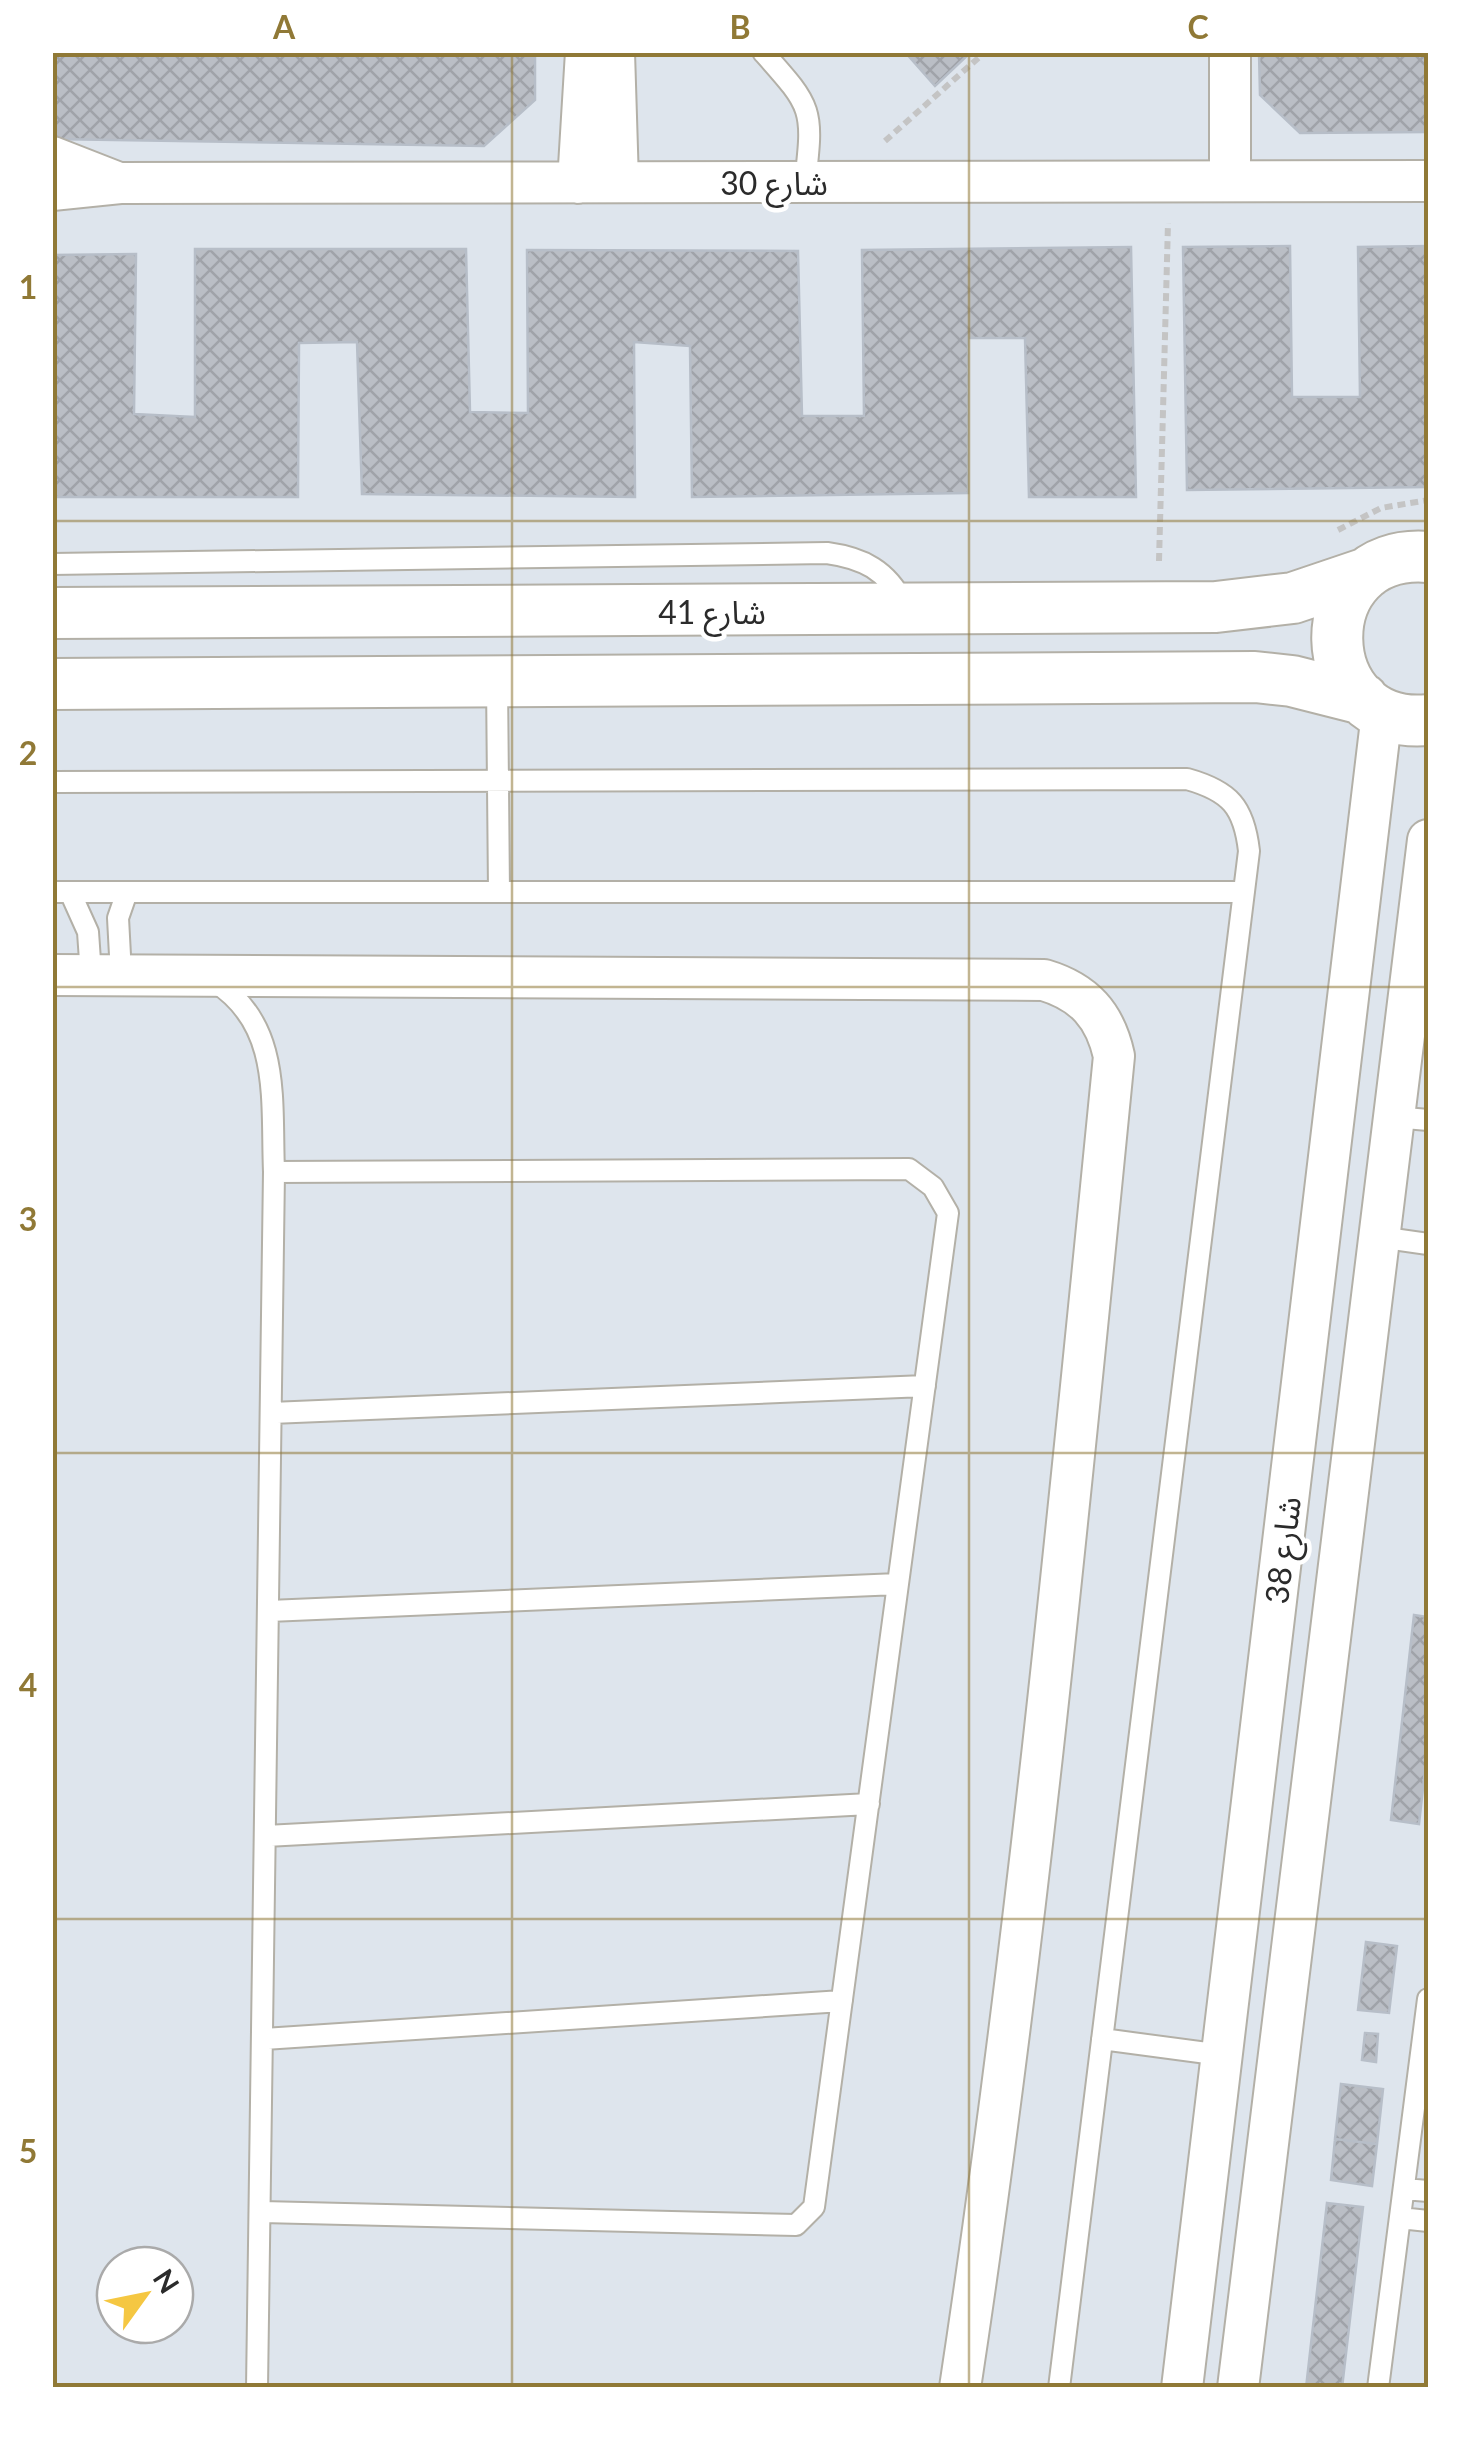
<svg xmlns="http://www.w3.org/2000/svg" width="1481" height="2440" viewBox="0 0 1481 2440" font-family="Lato,'Noto Sans Arabic',sans-serif">
<defs>
<pattern id="building-cross-hatch" width="8" height="8" patternUnits="userSpaceOnUse" patternTransform="scale(2.5)"><rect width="8" height="8" fill="#babec5"/><path d="M0 0l8 8M0 8l8-8" fill="none" stroke="#a0a3a9"/></pattern>
</defs>
<rect width="100%" height="100%" fill="#dee5ed"/>
<!-- building -->
<path fill="url(#building-cross-hatch)" stroke="#b7bec8" stroke-width="2.5" d="M52,52h483v48l-51,46 -432,-7z
M905,52h66l-36,34z
M1259,52h169v80l-128,1 -40,-38z
M1290,246l2,151h68l-2,-150 70,-1v241l-241,3 -4,-243z
M1131,247l5,250h-107l-4,-159h-57v155l-276,4 -2,-151 -56,-4 1,155 -273,-3 -5,-152 -58,1 -1,154h-246v-242l84,-1 -2,160 61,3v-168h271l4,163 58,1 -1,-163 271,1 4,165h62l-2,-166z
M1414,1615l14,2v126l-9,81 -28,-4z
M1366,1942l31,4 -8,67 -31,-3z
M1365,2033l13,1 -2,28 -14,-2z
M1341,2084l42,5 -6,55 -42,-5z
M1335,2139l42,5 -5,42 -41,-6z
M1327,2203l36,4 -21,181h-36z"/>
<g fill="none" stroke-linecap="round" stroke-linejoin="round">
<defs>
<path id="service" d="M763,52c49,55 51,56 42,130
M52,564l775,-11c36,5 60,17 77,51
M497,681l2,211
M52,782l1135,-3c43,12 57,28 62,72l-190,1537
M52,892h1192
M70,892l18,40 3,43
M121,974l-3,-56 9,-26
M215,982c67,43 56,119 59,190l-17,1216
M1394,1117l34,3
M1379,1237l49,7
M271,1413l654,-27
M269,1611l629,-27
M266,1836l603,-32
M264,2039l578,-38
M1102,2039l120,16
M1404,2189l24,2
M262,2212l534,13 18,-18 134,-994 -15,-26 -24,-18 -635,3
M1400,2218l28,3
M1378,2388l50,-389"/>
<path id="minor" d="M614,52l4,130
M1230,52v129
M52,157l64,25
M578,183l8,-131
M52,190l68,-7 1308,-2
M52,975l992,5c40,12 61,35 70,76 -44,445 -87,890 -154,1332
M1182,2388l200,-1675
M1238,2388l190,-1548"/>
<path id="tertiary" d="M1428,557c-124,-10 -118,175 0,163
M52,613l1164,-6 77,-9 74,-25
M52,684l1203,-7 37,4 71,18"/>
</defs>
<!-- service casing -->
<use href="#service" stroke="#b3b0a7" stroke-width="24"/>
<!-- minor casing -->
<use href="#minor" stroke="#b3b0a7" stroke-width="44"/>
<!-- tertiary casing -->
<use href="#tertiary" stroke="#b3b0a7" stroke-width="54"/>
<!-- path -->
<path stroke="#c4c4c4" stroke-width="6" stroke-dasharray="8 5" stroke-linecap="butt" d="M885,141l100,-89
M1338,530l43,-22 47,-8
M1159,561l9,-338"/>
<!-- service -->
<use href="#service" stroke="#fff" stroke-width="20"/>
<!-- minor -->
<use href="#minor" stroke="#fff" stroke-width="40"/>
<!-- tertiary -->
<use href="#tertiary" stroke="#fff" stroke-width="50"/>
</g>
<!-- grid -->
<path fill="none" stroke="#907936" stroke-width="2.5" stroke-opacity="0.55" d="M512,52v2336M969,52v2336M52,521h1376M52,987h1376M52,1453h1376M52,1919h1376"/>
<g text-anchor="middle" dominant-baseline="central" stroke-width="9" stroke-linejoin="round" paint-order="stroke">
<!-- street labels -->
<g font-size="32" fill="#2b2b2b" stroke="#fff">
<text x="774" y="182">شارع 30</text>
<text x="712" y="611">شارع 41</text>
<text transform="translate(1282 1550) rotate(-83)">شارع 38</text>
</g>
</g>
<!-- border -->
<rect width="1481" height="2440" fill="none" stroke="#ffffff" stroke-width="110"/>
<!-- north arrow -->
<g transform="translate(145 2295) rotate(57)"><circle r="48" fill="#ffffff" stroke="#aaaaaa" stroke-width="2.5"/>
<path d="M0-8L18 38L0 25L-18 38Z" fill="#f5c742"/>
<text y="-15" font-size="28" font-weight="bold" text-anchor="middle" fill="#2b2b2b">N</text>
</g>
<rect x="55" y="55" width="1371" height="2330" fill="none" stroke="#907936" stroke-width="4"/>
<g font-size="32" text-anchor="middle" font-weight="bold" fill="#907936">
<text x="284" y="39">A</text>
<text x="740" y="39">B</text>
<text x="1198" y="39">C</text>
<text x="28" y="299">1</text>
<text x="28" y="765">2</text>
<text x="28" y="1231">3</text>
<text x="28" y="1697">4</text>
<text x="28" y="2163">5</text>
</g>
</svg>
